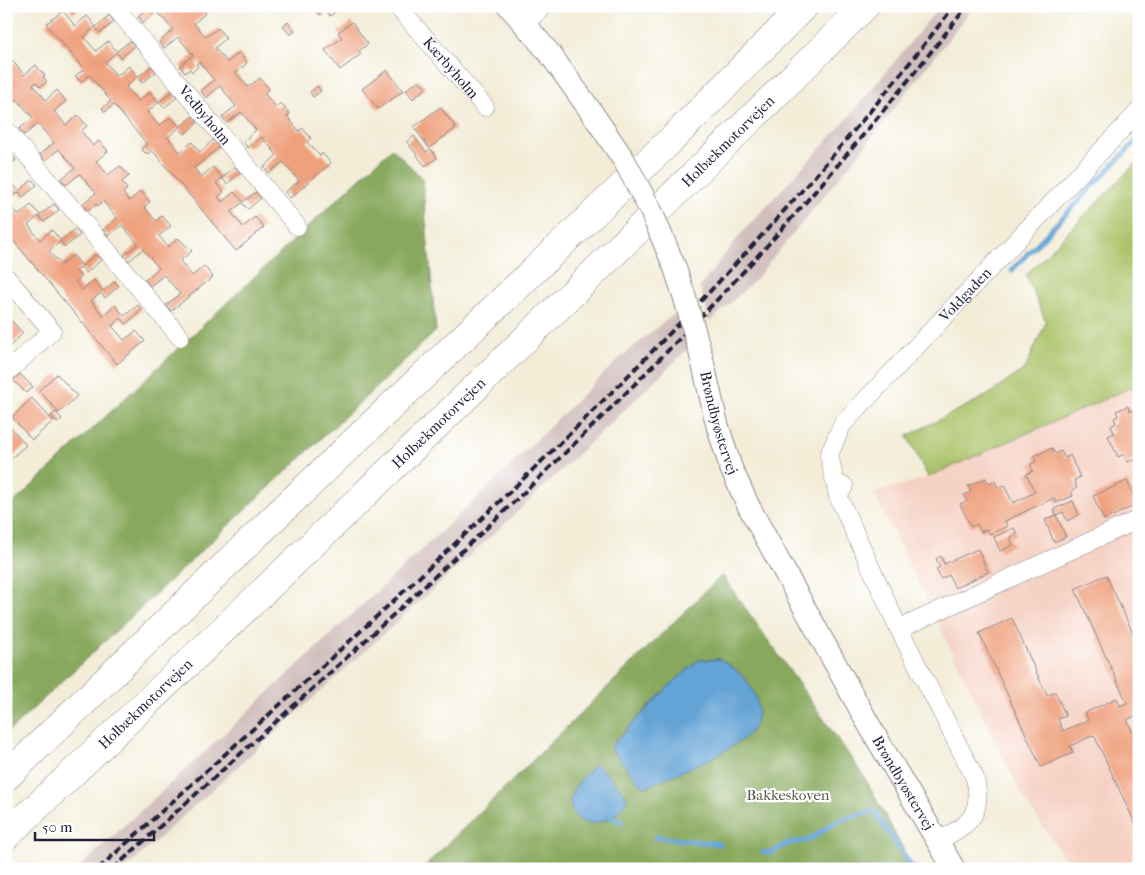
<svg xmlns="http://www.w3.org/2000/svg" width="1145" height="875" viewBox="0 0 1145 875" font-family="'IM FELL French Canon',serif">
<rect width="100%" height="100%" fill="#fff"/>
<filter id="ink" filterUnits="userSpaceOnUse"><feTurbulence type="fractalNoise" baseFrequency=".02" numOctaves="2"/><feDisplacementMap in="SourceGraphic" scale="10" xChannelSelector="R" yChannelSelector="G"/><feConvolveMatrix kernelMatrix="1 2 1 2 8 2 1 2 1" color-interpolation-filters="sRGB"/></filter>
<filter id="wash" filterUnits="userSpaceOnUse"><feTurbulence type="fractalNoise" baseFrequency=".0096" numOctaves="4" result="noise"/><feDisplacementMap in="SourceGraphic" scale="20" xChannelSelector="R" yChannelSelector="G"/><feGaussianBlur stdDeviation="1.12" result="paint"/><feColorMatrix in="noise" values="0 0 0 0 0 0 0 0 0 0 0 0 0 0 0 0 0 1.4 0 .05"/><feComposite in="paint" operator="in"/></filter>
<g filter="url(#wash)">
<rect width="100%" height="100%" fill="#f3edd8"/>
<!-- built -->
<path fill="#f6d2c4" d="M1139,384v485h-67l-48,-70 -150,-306 54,-16z"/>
<!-- industrial -->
<path fill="#d1bfbe" d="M940,6h34l-112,144 -108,131 -44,41 -10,-35 39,-51 109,-118z
M678,314l11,34 -179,171 -385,350h-48l132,-121 267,-249 145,-142 50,-41z"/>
<!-- green -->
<path fill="#abc369" stroke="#667252" d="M1139,160v224l-211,93 -21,-41 81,-41 37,-26 21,-47 -20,-47z"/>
<!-- forest -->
<path fill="#88a95d" stroke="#55664c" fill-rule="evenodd" d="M392,148l30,30 14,153 -430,403v-224z
M722,575l141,200 51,94h-492zM720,659l27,22 -77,94 -24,12 -35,-41 55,-57 33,-29zM599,766l17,48 -11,7z"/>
<!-- water -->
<path fill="#64a3d6" stroke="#436288" d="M720,659c9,6 20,13 27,22 10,13 15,32 6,47 -12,22 -83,47 -107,59l-6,-3 -29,-35v-3l55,-57 33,-29z
M594,765l5,1 28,30c-1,19 -42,41 -54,16 -3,-6 -4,-13 -1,-19 4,-10 15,-20 22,-28z"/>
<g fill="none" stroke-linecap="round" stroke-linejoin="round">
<!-- stream -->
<path stroke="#64a3d6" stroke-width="5" d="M1012,270l127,-132
M611,817l11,5
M655,837l65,7
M763,852c11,2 15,-4 24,-8 6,-3 14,-1 23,-5 9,-5 17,-12 26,-17 13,-6 25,-8 38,-11l39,58"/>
</g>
<g id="blocks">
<!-- building -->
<path fill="#efa07d" d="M69,6h13l-9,8 -5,-6z
M150,6h50l6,7 -12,10 12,14 12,-9 8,10 -11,10 12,14 12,-9 8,10 -11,10 12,14 12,-9 9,11 -5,4 12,14 5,-4 9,11 -3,2 12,15 3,-3 9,10 -4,4 13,14 2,-3 9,10 -41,35 -5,-6 14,-11 -16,-19 -14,11 -5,-6 13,-12 -15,-18 -14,11 -5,-6 13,-12 -15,-18 -14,11 -5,-6 14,-11 -16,-20 -14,12 -5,-7 13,-11 -15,-18 -3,2 2,3 -6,5 -2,-3 -5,4 -5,-7 13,-11 -15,-18 -14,11 -5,-6 14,-12 -16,-19 -14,12 -5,-7z
M309,6h34l-13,10 -4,-6 -6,5 -5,-6 -2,2z
M63,11l12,15 12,-10 9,11 13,-12 5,7 -14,11 -5,-6 -11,10 12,14 12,-10 9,11 -12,10 12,14 12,-10 9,11 13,-11 5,6 -14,11 -5,-6 -11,10 12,14 12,-9 9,10 -12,10 12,14 12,-9 9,10 13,-11 5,6 -13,12 -6,-6 -11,9 12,15 12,-10 8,10 13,-12 6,7 -25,21 7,9 12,-10 9,11 -6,5 8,9 -6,5 4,5 12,-10 9,10 13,-10 5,6 -13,11 -6,-6 -11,9 12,15 12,-10 9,10 -28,24 -84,-101 -4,4 -2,-2 -1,1 -4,-4 6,-5 -33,-39 -9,7 -3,-4 9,-7 -22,-26 -8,7 -6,-6 9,-7 -38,-45z
M288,22l7,9 -5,4 -7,-9z
M352,22l16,22 -9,7 2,3 -21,16 -15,-20 17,-12 -4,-6z
M130,41l5,5 -14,12 -5,-6z
M12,60l12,15 12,-10 9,11 -2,1 4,4 -7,6 -4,-5 -3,3 13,15 11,-10 9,11 -12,10 12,14 12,-10 9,11 -6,5 12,15 6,-5 9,10 -12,10 12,14 12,-9 9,10 -7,6 5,7 -4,4 6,8 12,-10 9,11 -6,5 12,14 6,-5 9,10 -12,10 9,11 10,-9 14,13 -12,10 12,15 12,-10 9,11 -42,34 -5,-6 14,-11 -16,-19 -14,11 -5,-6 14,-12 -16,-19 -14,12 -5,-6 14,-11 -16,-19 -14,11 -5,-6 14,-12 -14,-17 -5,5 -2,-2 -8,7 -6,-7 14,-11 -16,-19 -14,11 -5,-6 14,-11 -16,-19 -14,12 -5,-7 14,-11 -16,-19 -14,11 -5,-6 14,-11 -16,-19 -11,9v-11l5,-5 -5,-6v-22z
M387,70l16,21 -25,18 -16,-20z
M419,80l7,8 -13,11 -7,-9z
M317,86l4,5 -8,6 -3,-5z
M172,91l5,6 -13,11 -5,-6z
M440,107l16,21 -27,20 -15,-21z
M414,136l12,16 5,-3 6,9 -12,8 -18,-24z
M11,154l5,6 -10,8v-10z
M235,167l5,5 -13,12 -5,-6z
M10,180l9,11 13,-11 5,5 -14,12 -4,-5 -12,9 12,14 12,-10 9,10 14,-11 5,6 -15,12 -5,-6 -11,9 12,15 12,-10 9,11 -12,10 12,14 12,-10 9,11 14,-12 5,6 -15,13 -5,-6 -5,4 5,7 -6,4 7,8 12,-10 9,11 12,-10 4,5 -14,12 -4,-5 -10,8 12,14 12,-10 9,11 14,-11 4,5 -16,14 -5,-6 -9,8 12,14 12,-9 9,10 -28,23 -111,-132v-49z
M75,229l5,6 -15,12 -5,-6z
M6,315l17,18 -17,17z
M20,374l13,13 -7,6 -13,-13z
M57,374l20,22 -18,17 -20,-23z
M32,398l21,23 -21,19 -20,-23z
M1128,406l2,5 3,-1 2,5 4,-2v50l-3,1 -2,-5 -6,3 -4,-8 -6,3 -10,-21 6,-3 -3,-7 5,-3 -2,-5 4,-2 -2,-5z
M56,412l6,7 -5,4 -6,-7z
M6,422l20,23 -20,18z
M1052,448l3,6 6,-3 4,7 5,-3 10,22 -6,3 3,8 -6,3 2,5 -17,7 -2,-5 -49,23 3,5 -18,8 -3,-5 -6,3 -4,-8 -6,3 -11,-23 7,-3 -3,-6 7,-3 -3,-6 18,-8 3,6 6,-3 3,7 6,-3 9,18 22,-11 -9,-18 7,-3 -3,-7 6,-2 -2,-6z
M1127,481l11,23 -34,16 -11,-24z
M1073,501l6,14 -12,6 -4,-9 -7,3 10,22 -12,5 -9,-22 11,-5 -2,-6z
M1014,528l3,6 -7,4 3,7 -13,6 -6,-14z
M978,549l10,23 -33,16 -6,-13 -8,4 -5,-10 4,-2 -4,-8 5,-3 3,8z
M1106,575l33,71v68l-12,6 12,26v86l-45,-97 -24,11 3,7 -32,14 -62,-134 33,-15 35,78 8,-4 11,24 -8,3 5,12 25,-11 -3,-7 32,-15 3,8 7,-3 -52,-114z"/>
</g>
</g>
<g filter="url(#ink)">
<use href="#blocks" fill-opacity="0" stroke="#8a888a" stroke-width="1"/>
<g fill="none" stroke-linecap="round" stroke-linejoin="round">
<defs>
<g id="minor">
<path id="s1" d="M114,6l183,220"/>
<path id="s2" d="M397,6l88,101"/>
<path d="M524,24l20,-18"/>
<path d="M6,130l174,207"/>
<path d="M6,277l46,54 -46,42"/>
<path d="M844,486l-6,10 61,133 76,149c9,39 -7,46 -38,64"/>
<path id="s3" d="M838,496l-9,-41 13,-30 297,-314"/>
<path d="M899,629l240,-110"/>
</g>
<g id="tertiary">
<path d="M509,6l41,48 40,56"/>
<path d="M675,268l9,27"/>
<path id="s4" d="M701,355l16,69 14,44 18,39 120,218 85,144"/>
</g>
<g id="motorway">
<path d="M6,777l268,-259 399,-380 131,-132"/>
<path id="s5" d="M6,836c290,-274 576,-549 859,-830"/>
</g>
</defs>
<!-- minor casing -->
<use href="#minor" stroke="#8a888a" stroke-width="19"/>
<!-- tertiary casing -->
<use href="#tertiary" stroke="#8a888a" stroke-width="24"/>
<!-- motorway casing -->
<use href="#motorway" stroke="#8a888a" stroke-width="29"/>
<!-- minor -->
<use href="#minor" stroke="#fff" stroke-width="18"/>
<!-- tertiary -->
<use href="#tertiary" stroke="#fff" stroke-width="22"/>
<!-- motorway -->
<use href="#motorway" stroke="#fff" stroke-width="28"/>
<!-- rail -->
<path stroke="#22223b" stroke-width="4" stroke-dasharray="8 4" stroke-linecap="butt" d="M98,869c300,-272 609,-539 856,-863
M113,869c203,-184 411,-367 600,-565 90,-95 174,-195 254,-298"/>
<defs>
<path id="tertiary-bridge" d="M590,110l34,50 27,51 24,57
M684,295l17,60"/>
</defs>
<!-- tertiary-bridge casing -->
<use href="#tertiary-bridge" stroke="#8a888a" stroke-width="24" stroke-linecap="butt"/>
<!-- tertiary-bridge -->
<use href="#tertiary-bridge" stroke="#fff" stroke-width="22"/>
</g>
</g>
<g text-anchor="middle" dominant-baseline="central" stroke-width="4.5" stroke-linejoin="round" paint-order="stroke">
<!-- street labels -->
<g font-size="15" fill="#22223b" stroke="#fff">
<text stroke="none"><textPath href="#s2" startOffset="82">Kærbyholm</textPath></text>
<text stroke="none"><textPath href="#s1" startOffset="142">Vedbyholm</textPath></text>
<text stroke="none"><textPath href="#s5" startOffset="1002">Holbækmotorvejen</textPath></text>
<text stroke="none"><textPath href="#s3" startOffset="254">Voldgaden</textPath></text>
<text stroke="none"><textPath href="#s4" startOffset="70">Brøndbyøstervej</textPath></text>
<text stroke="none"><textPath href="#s5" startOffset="598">Holbækmotorvejen</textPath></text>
<text stroke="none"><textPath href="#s5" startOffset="192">Holbækmotorvejen</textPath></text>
<text stroke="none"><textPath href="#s4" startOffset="476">Brøndbyøstervej</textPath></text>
</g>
<!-- park labels -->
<g font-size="15" fill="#525a4b" stroke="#fff">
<text x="788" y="795">Bakkeskoven</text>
</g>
</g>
<!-- margin -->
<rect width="1145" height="875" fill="none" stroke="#fff" stroke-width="25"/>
<!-- scale -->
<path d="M35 832v8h119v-8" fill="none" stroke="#22223b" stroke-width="2.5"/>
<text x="42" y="832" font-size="15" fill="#22223b" stroke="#ffffff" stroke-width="4" paint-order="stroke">50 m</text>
</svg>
